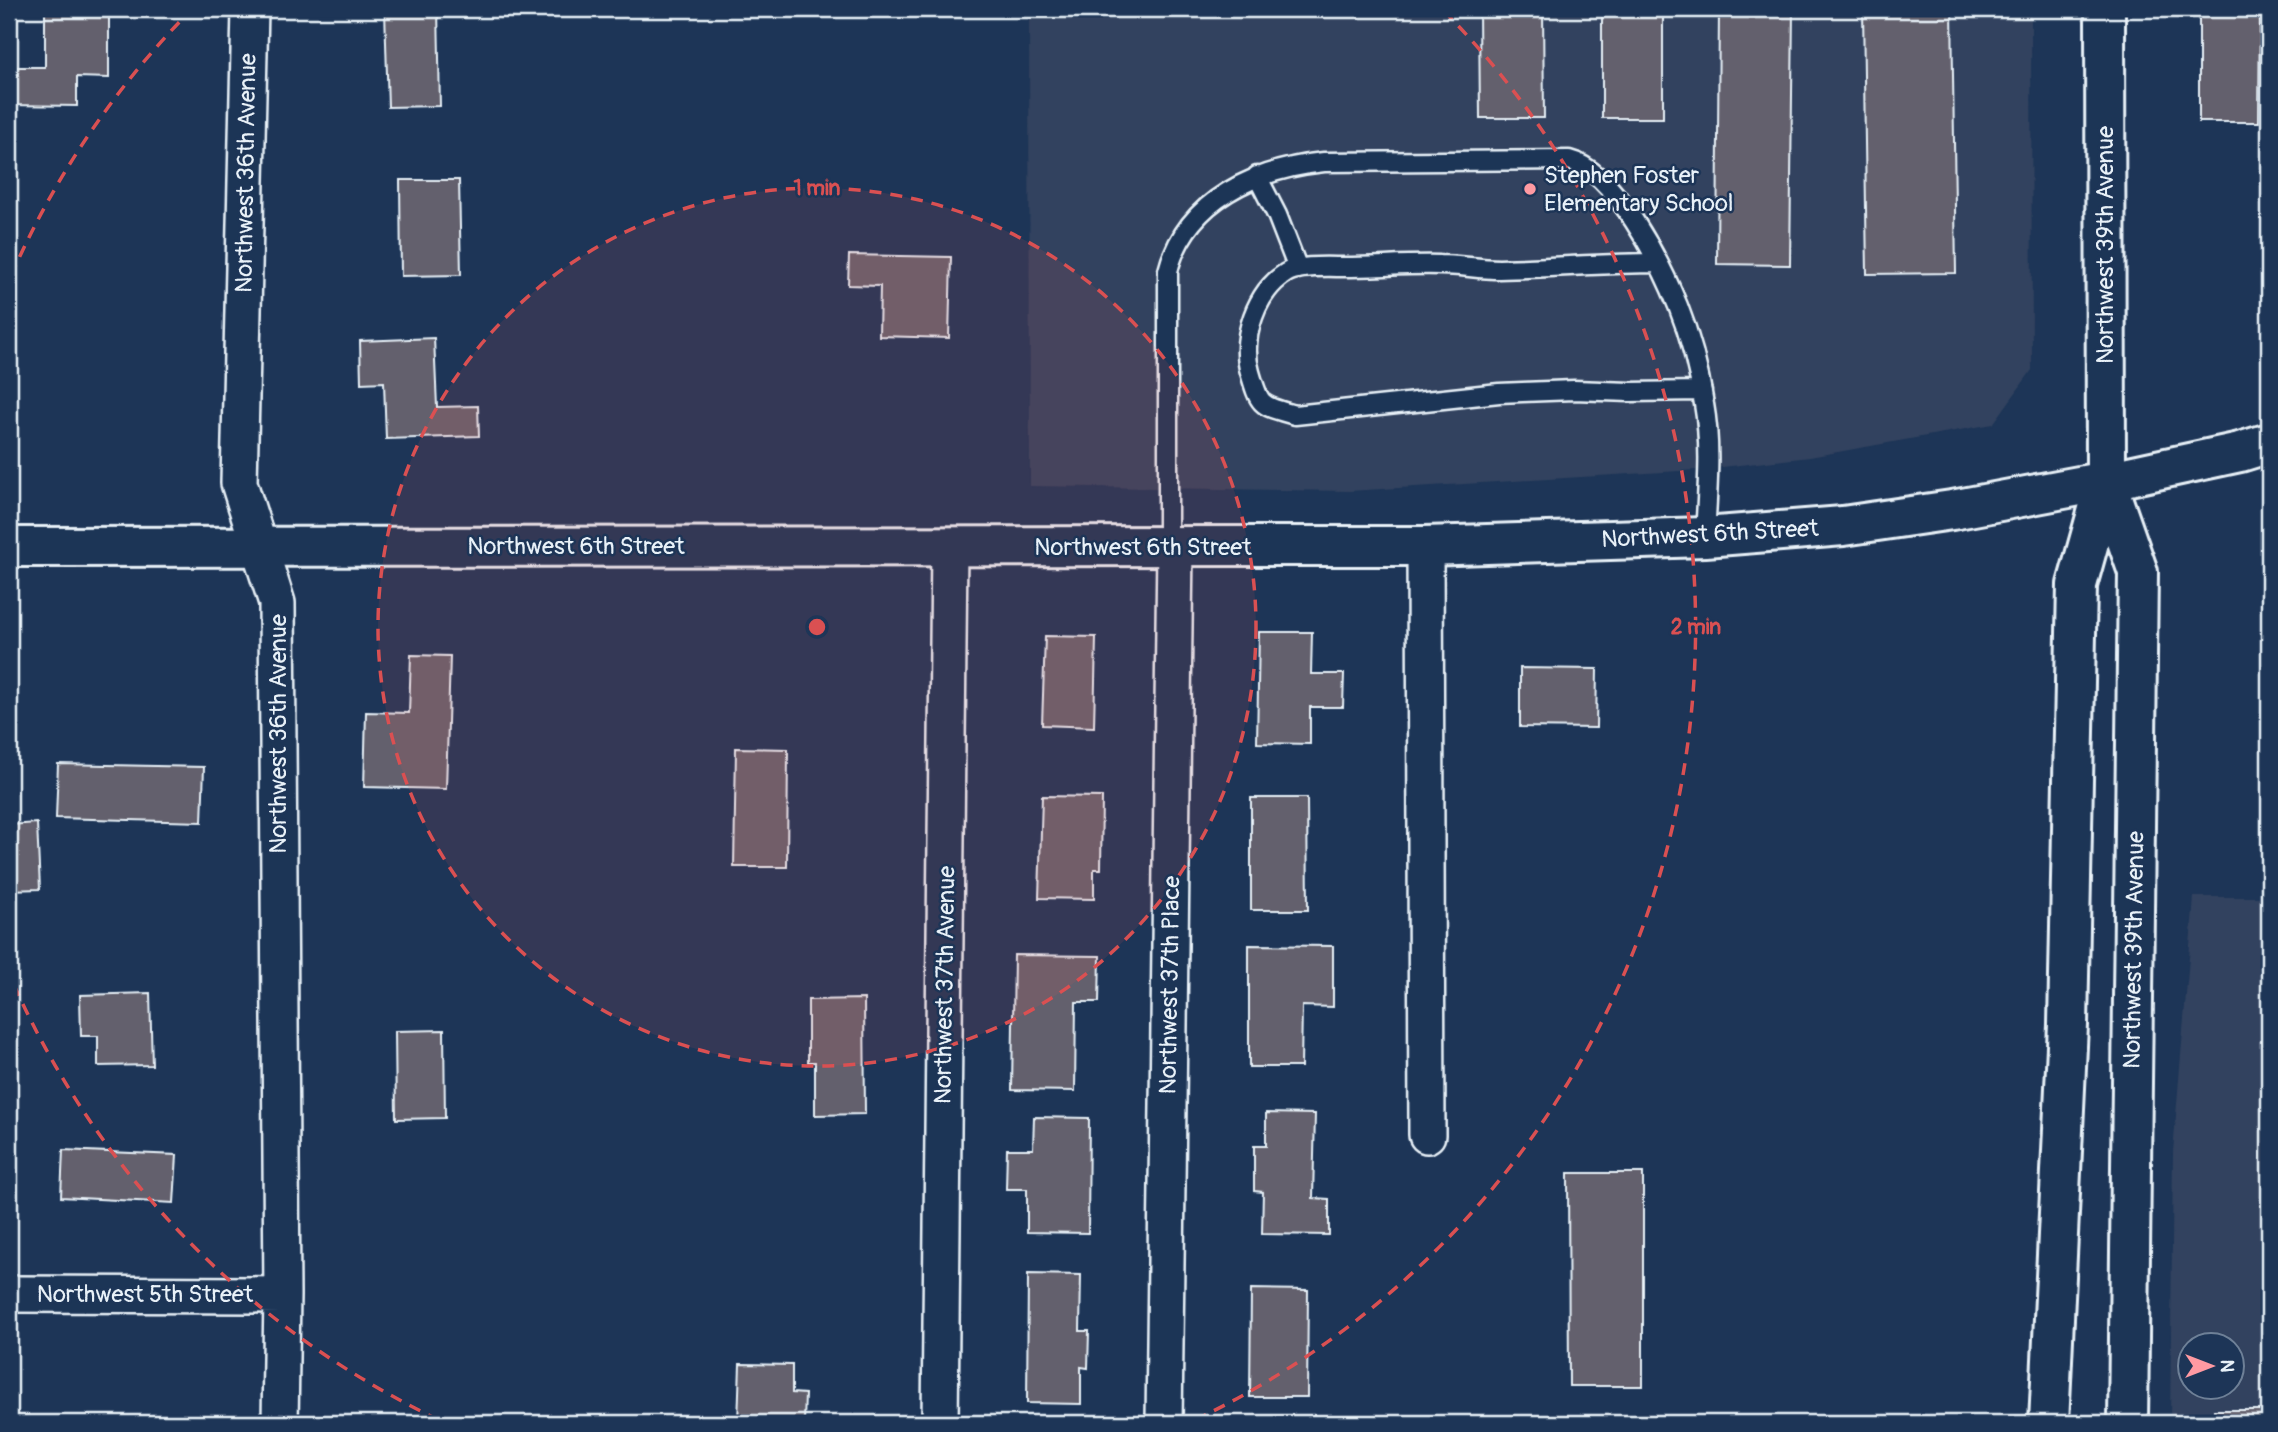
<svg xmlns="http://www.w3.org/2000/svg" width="2278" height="1432" viewBox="0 0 2278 1432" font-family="Pangolin,sans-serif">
<rect width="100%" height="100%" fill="#1d3557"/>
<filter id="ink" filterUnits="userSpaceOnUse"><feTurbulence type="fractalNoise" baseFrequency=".0143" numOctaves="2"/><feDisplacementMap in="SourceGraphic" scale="14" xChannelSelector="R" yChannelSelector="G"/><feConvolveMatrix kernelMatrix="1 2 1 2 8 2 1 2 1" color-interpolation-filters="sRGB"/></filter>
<g filter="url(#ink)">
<!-- built -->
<path fill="#32425e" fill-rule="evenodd" d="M1029,9h1002l1,361 -39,54 -183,33 -114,13 -347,21 -319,-5z
M2194,897h75v526h-99l3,-271zM2190,1344h42v42h-42z"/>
<!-- building -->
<path fill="#63616d" stroke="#e8f1f8" stroke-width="2" d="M45,9h64v69l-32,-1v29l-68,-1v-38h36z
M438,9l2,97 -52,1 -3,-97z
M1479,9h64l1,109h-64z
M1602,9h61v109h-61z
M1719,9h74l-3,256 -73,-1z
M1863,9h89l4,264 -89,1z
M2199,9h61l-1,113h-60z
M400,180h59l2,95 -60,1z
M849,255l102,2 -2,81 -70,-2 1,-50 -32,-1z
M434,338l3,69 41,-1 1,30 -93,3 -2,-57 -23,1 -1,-42z
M1259,632h53l-1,42h33l-1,33h-33v37l-53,-1z
M1045,636l51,1 -2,90 -52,-2z
M411,655l39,1 -4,133 -82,-2 2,-75 43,1z
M1520,668l77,1 -1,59 -76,-1z
M736,748l52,1 -1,118h-53z
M58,764l146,3 -2,55 -146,-4z
M1042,796l60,1 -1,72h-7v30l-55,-1z
M1251,798h56l1,112h-57z
M37,823l3,66 -31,1v-65z
M1249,945l84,1v61l-31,-1 -1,61h-52z
M1014,955l86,1 -1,46h-23l-1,89 -63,-1z
M150,993l2,72 -54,1v-30h-17l-1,-41z
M864,999l1,115 -50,1v-53h-7v-62z
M444,1030l1,88 -49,1 -1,-88z
M1266,1113l49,1 -2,84 16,1v36l-67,-1 1,-42 -9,-1v-45h12z
M1034,1117l55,1 -1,115 -61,-1v-43h-21l1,-40h26z
M63,1150l114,5 -3,48 -113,-6z
M1568,1173h75v213h-74z
M1028,1274l53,1 -1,56h9l-1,37 -7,-1v37l-54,-1z
M1251,1289l57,1 -1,107h-57z
M740,1364l52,1v28l13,1 -1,29h-66z
M2214,1410h55v13h-55z"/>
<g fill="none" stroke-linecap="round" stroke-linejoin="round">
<defs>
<path id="service" d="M1257,176l20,39 21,54
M1658,263c-53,0 -106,5 -159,6 -20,0 -39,-4 -59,-4 -32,-1 -64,2 -96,2 -15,0 -45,-2 -58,6 -30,19 -46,65 -36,99 10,35 10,33 45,43l204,-22 75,-3 56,2 72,-1
M1168,547v-276c18,-72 89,-102 156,-109l245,-2c46,11 92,104 109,146 12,30 21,65 26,98 8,44 3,89 1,133"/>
<path id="minor" d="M250,9l-11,474 38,120 5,692 -2,128
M1425,546l2,589
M9,1294l273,1
M940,1423l9,-876
M1164,1423l11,-876"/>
<path id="secondary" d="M9,547l1416,-1 280,-9 138,-11 109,-16 154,-29 134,-29 29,-9"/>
<path id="primary" d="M2106,481l32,91 -10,851
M2049,1423l19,-398 9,-440 29,-104 -1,-472"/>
</defs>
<!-- service casing -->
<use href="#service" stroke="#e8f1f8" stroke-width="23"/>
<!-- minor casing -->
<use href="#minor" stroke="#e8f1f8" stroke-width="40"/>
<!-- secondary casing -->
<use href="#secondary" stroke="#e8f1f8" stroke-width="44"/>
<!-- primary casing -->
<use href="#primary" stroke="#e8f1f8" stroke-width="44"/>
<!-- service -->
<use href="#service" stroke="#1d3557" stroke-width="18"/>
<!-- minor -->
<use href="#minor" stroke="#1d3557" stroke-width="35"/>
<!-- secondary -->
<use href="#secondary" stroke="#1d3557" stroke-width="38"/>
<!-- primary -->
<use href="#primary" stroke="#1d3557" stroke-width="38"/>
</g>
</g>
<!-- distance rings -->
<circle cx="817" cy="627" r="439" fill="#da5052" fill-opacity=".12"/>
<g fill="none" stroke="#da5052" stroke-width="3.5" stroke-dasharray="12 9">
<circle cx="817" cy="627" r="439"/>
<path d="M439 1420A879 879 0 0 1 11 978M11 276A879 879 0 0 1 190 11M1444 11A879 879 0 0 1 1195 1420"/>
</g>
<!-- markers -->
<circle fill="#ff9aa2" stroke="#1d3557" stroke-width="2.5" cx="1530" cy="189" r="7"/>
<g text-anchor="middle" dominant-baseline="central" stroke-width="5" stroke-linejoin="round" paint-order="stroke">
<!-- street labels -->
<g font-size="24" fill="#e8f1f8" stroke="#1d3557">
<text transform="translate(246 173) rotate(-89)">Northwest 36th Avenue</text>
<text transform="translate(2105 245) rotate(-90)">Northwest 39th Avenue</text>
<text transform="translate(1710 534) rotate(-3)">Northwest 6th Street</text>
<text x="576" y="546">Northwest 6th Street</text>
<text x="1143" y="547">Northwest 6th Street</text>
<text transform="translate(278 734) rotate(-90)">Northwest 36th Avenue</text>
<text transform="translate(2134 950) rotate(-89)">Northwest 39th Avenue</text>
<text transform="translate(945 985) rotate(-89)">Northwest 37th Avenue</text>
<text transform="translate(1170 985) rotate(-89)">Northwest 37th Place</text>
<text x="145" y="1294">Northwest 5th Street</text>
</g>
<!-- poi labels -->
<g font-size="24" fill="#e8f1f8" stroke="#1d3557" text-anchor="start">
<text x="1544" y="175">Stephen Foster<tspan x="1544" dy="28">Elementary School</tspan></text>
</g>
</g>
<circle cx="817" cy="627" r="10" fill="#da5052" stroke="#1d3557" stroke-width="3.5"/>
<g font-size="21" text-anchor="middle" font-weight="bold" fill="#da5052" stroke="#1d3557" stroke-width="5" stroke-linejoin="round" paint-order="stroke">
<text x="817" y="195">1 min</text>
<text x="1696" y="634">2 min</text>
</g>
<!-- margin -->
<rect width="2278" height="1432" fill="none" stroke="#1d3557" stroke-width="35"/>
<rect x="18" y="18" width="2243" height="1397" fill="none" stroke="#e8f1f8" stroke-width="2.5" filter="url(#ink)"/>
<!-- north arrow -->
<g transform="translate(2211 1366) rotate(90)"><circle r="33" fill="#1d3557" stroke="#6e8097" stroke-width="2"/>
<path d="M0-5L12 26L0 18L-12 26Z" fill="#ff9aa2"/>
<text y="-10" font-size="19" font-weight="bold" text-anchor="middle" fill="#e8f1f8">N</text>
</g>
</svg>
